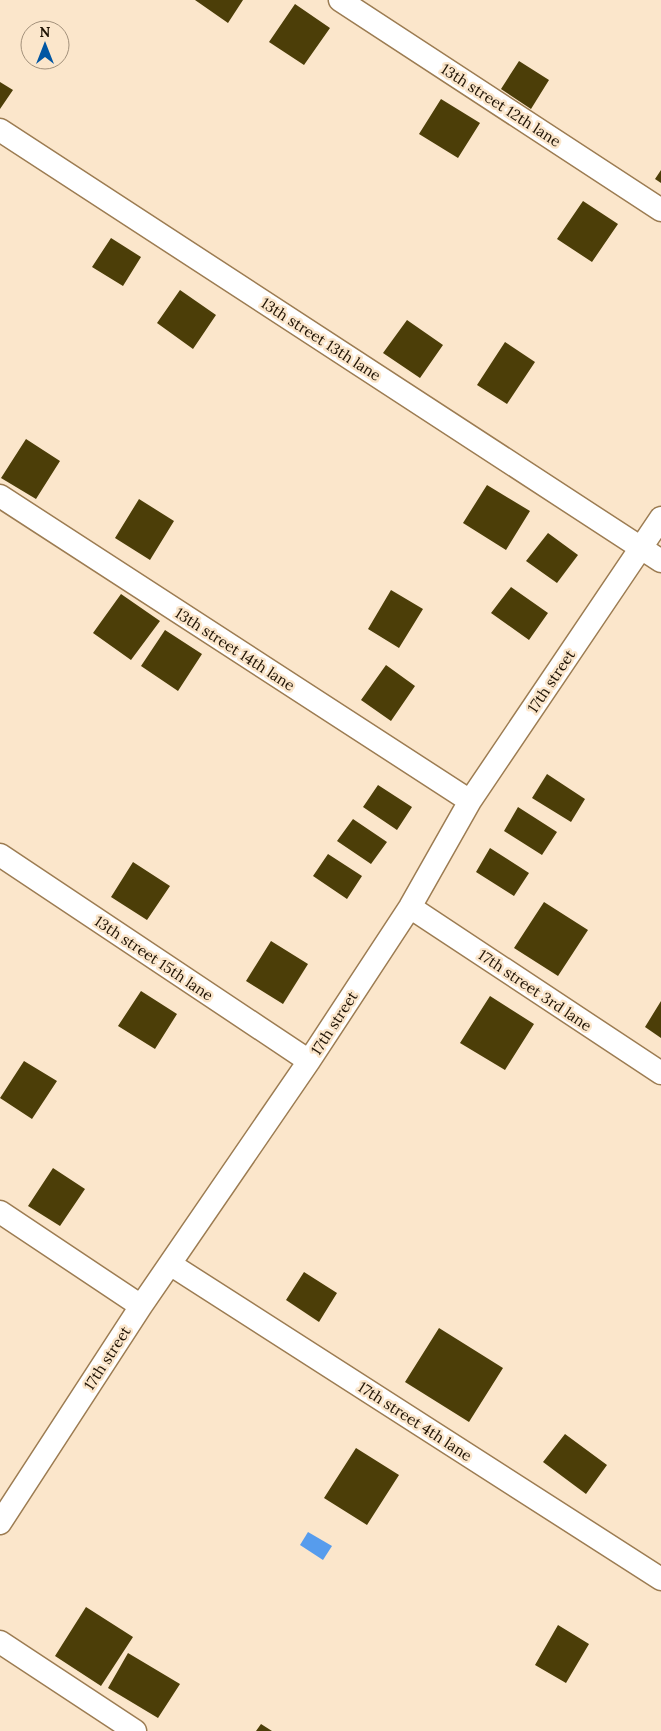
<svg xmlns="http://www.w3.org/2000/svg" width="661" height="1731" viewBox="0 0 661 1731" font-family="Lora,serif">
<rect width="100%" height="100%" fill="#fbe6cb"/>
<!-- water -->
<path fill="#569ced" d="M308,1532l24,14 -9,14 -23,-15z"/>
<!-- building -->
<path fill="#4c3e08" d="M195,0h48l-15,23z
M295,4l35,24 -26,37 -35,-23z
M519,61l30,19 -18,29 -30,-20z
M0,82l13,8 -13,19z
M441,99l39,24 -22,35 -39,-24z
M661,170v13l-6,-4z
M583,201l35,23 -26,38 -35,-23z
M111,238l30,19 -18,29 -31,-19z
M180,290l36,25 -23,34 -36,-26z
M407,320l36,25 -23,33 -37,-25z
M505,342l30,20 -28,42 -30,-19z
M26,439l34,22 -24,38 -35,-21z
M487,485l43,26 -24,39 -43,-27z
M139,499l35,22 -24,39 -35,-22z
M548,533l30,22 -21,28 -31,-22z
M511,587l37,26 -19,27 -38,-27z
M391,590l32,19 -24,39 -31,-19z
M121,594l39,27 -29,39 -38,-27z
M165,630l37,24 -24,37 -37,-25z
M386,665l29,21 -24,35 -30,-21z
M547,774l38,25 -14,23 -39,-24z
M378,785l34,22 -15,23 -34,-23z
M518,807l39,25 -15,23 -38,-24z
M353,819l34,23 -16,22 -34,-23z
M490,848l39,25 -15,23 -38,-24z
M328,854l34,22 -15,23 -34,-23z
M133,862l37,24 -23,34 -36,-23z
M544,902l44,28 -30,46 -44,-28z
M271,941l37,23 -25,40 -37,-23z
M141,991l36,23 -22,35 -37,-23z
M490,996l44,28 -29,46 -45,-27z
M661,1001v37l-16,-11z
M24,1061l33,20 -25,38 -32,-21z
M53,1168l32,21 -25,37 -32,-20z
M304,1272l33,21 -18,29 -33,-22z
M439,1328l64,40 -34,54 -64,-40z
M565,1434l42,31 -21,29 -43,-32z
M356,1448l43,27 -32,50 -43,-27z
M86,1607l47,30 -32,49 -46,-30z
M558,1625l31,19 -23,39 -31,-18z
M128,1653l52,31 -22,34 -50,-30z
M261,1724l11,7h-16z"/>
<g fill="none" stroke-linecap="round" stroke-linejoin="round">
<defs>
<path id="minor" d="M340,0l321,210
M0,130l661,431
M0,496l470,305
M0,855l309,206
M410,907l251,166
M0,1212l141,94
M170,1264l491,315
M0,1523l141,-217 168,-245 101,-154 60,-106 191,-283
M0,1642l135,89"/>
</defs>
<!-- minor casing -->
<use href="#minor" stroke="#9c7c52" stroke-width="25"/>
<!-- minor -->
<use href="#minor" stroke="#fff" stroke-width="22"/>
</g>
<g text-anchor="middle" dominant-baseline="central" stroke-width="5" stroke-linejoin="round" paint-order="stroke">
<!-- street labels -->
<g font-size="15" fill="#1e1203" stroke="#fbe6cb">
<text transform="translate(501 105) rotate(33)">13th street 12th lane</text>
<text transform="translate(321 339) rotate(33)">13th street 13th lane</text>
<text transform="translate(235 649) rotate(33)">13th street 14th lane</text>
<text transform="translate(551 681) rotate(-56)">17th street</text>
<text transform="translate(154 958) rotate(34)">13th street 15th lane</text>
<text transform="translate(535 990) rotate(34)">17th street 3rd lane</text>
<text transform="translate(334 1023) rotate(-57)">17th street</text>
<text transform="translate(107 1358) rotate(-57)">17th street</text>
<text transform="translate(415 1421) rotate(33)">17th street 4th lane</text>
</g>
</g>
<!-- north arrow -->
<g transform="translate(45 45)"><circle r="24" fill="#fbe6cb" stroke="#a3917b"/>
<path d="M0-4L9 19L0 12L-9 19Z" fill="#0056a3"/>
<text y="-8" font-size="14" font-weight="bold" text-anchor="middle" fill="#1e1203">N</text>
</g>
</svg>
